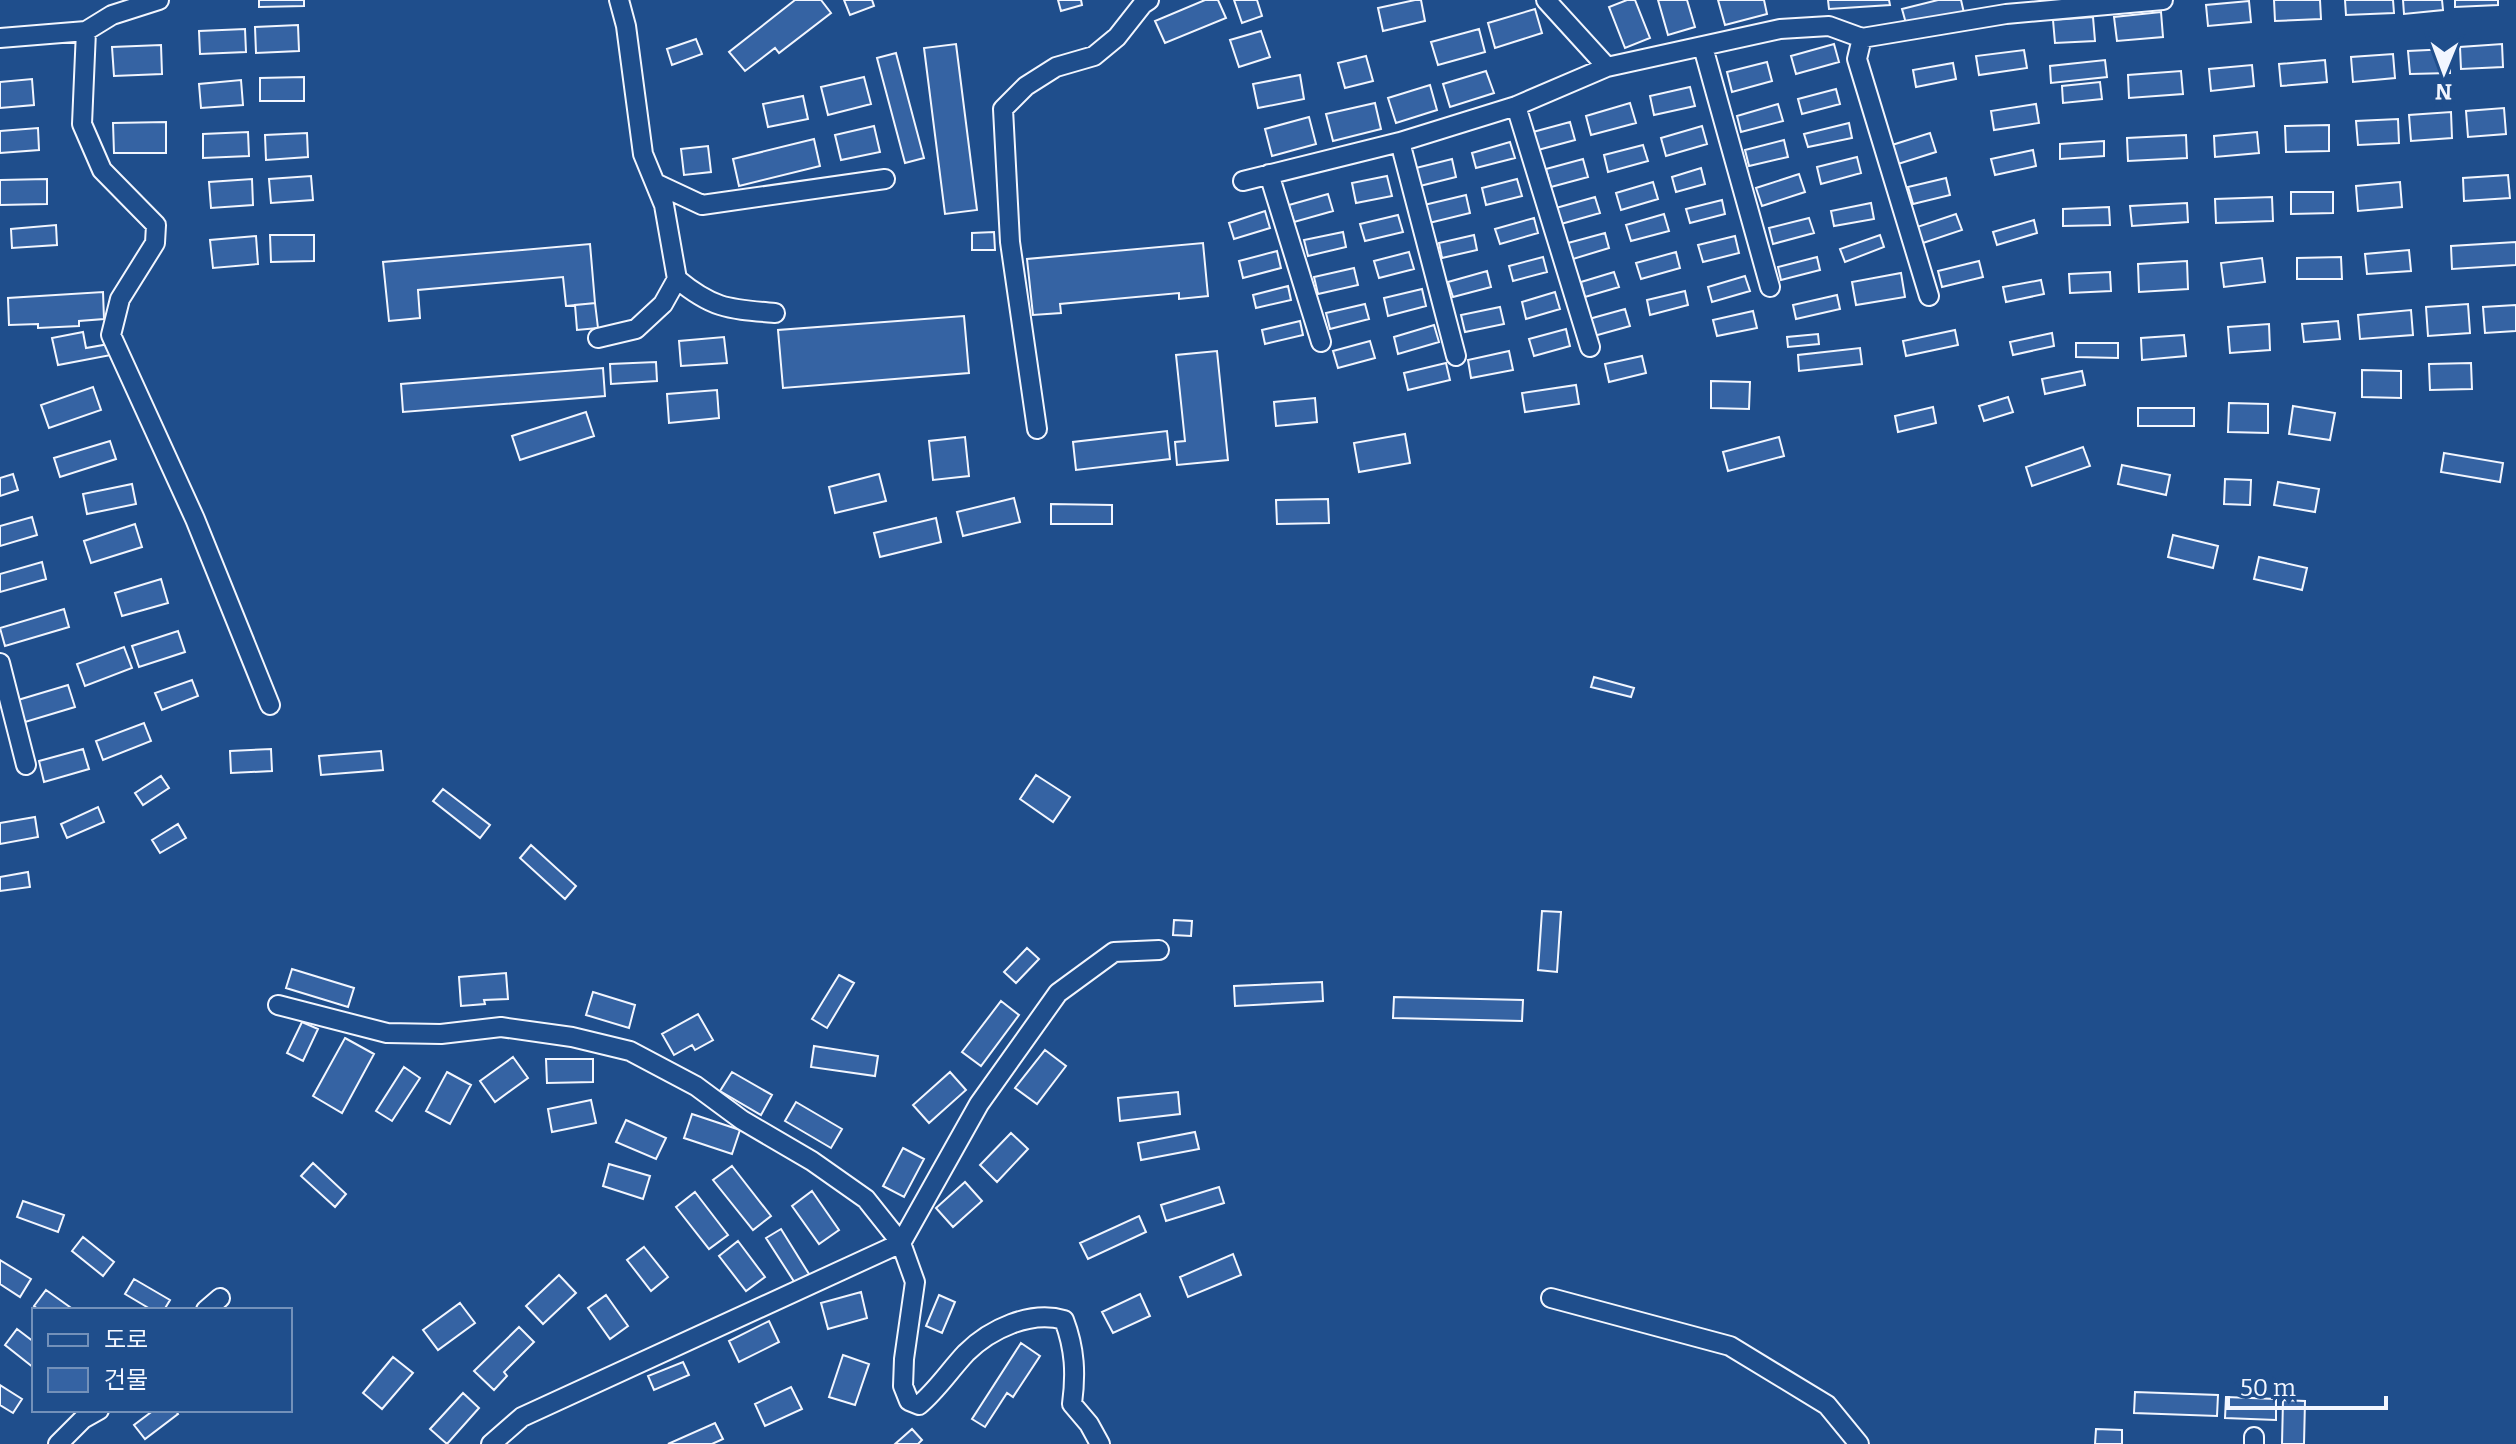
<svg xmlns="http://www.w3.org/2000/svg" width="2516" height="1444" viewBox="0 0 2516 1444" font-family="Bitter,'Noto Sans KR',serif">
<rect width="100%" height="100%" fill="#1f4e8c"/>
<!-- building -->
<path fill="#3563a3" stroke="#f2f6ff" stroke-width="2" d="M259,0h45v6l-45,1z
M795,0h26l10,13 -52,40 -4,-5 -30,23 -16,-19z
M844,0h28l2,6 -24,9z
M1058,0h23l1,5 -21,6z
M1205,0h13l8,18 -61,25 -10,-22z
M1234,0h23l5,16 -20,7z
M1415,0h6l4,21 -42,10 -5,-23z
M1627,0h8l15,38 -25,10 -16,-41z
M1658,0h29l8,27 -27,8z
M1718,0h46l3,14 -42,11z
M1828,0h61l1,5 -61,4z
M1938,0h23l3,13 -57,14 -5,-18z
M2274,0h46l1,19 -46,2z
M2345,0h48l1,13 -48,2z
M2403,0h39l1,10 -39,4z
M2455,0h43v5l-43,2z
M2249,1l2,21 -43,4 -2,-21z
M1535,9l7,24 -47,15 -7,-25z
M2161,12l2,25 -46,4 -3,-24z
M2093,17l2,24 -40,2 -2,-23z
M298,25l1,26 -43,2 -1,-26z
M245,29l1,23 -46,2 -1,-23z
M1479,29l6,23 -47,13 -7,-23z
M1261,31l9,26 -31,10 -9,-27z
M696,39l6,15 -30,11 -5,-16z
M956,44l21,166 -32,4 -21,-166z
M1834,44l5,18 -43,12 -5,-18z
M2502,44l1,23 -42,2 -1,-22z
M161,45l1,29 -48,2 -2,-29z
M2449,49l1,24 -40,1 -2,-23z
M2024,50l3,18 -48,7 -3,-19z
M896,53l28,105 -19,5 -28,-105z
M2393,54l2,24 -42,4 -2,-25z
M1366,56l7,25 -28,7 -7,-25z
M2105,60l2,17 -56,6 -1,-17z
M2325,60l2,22 -46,4 -2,-22z
M1767,62l5,19 -40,11 -5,-20z
M1953,63l3,16 -40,8 -3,-17z
M2252,65l2,21 -43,5 -2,-22z
M1486,71l8,22 -44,14 -7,-23z
M2181,71l2,23 -54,4 -1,-23z
M1300,75l4,24 -46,9 -5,-24z
M304,77v24h-44v-23z
M864,77l7,27 -43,11 -7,-28z
M32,79l2,26 -34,3v-26z
M241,80l2,25 -42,3 -2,-24z
M2100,82l2,17 -39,4 -1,-17z
M1430,85l7,25 -41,13 -8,-25z
M1690,87l5,19 -41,9 -4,-19z
M1836,89l4,15 -38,10 -4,-15z
M803,96l5,23 -40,8 -5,-23z
M1375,103l6,26 -48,12 -7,-27z
M1630,103l6,20 -45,12 -5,-19z
M1778,104l5,17 -42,11 -4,-16z
M2036,104l3,19 -45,7 -3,-19z
M2504,108l2,26 -38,3 -2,-26z
M2451,112l1,26 -41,3 -2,-26z
M1309,117l7,27 -44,12 -7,-27z
M2398,119l1,24 -41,2 -2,-24z
M166,122v31h-52l-1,-30z
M1570,122l5,18 -37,10 -5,-18z
M1849,123l3,15 -44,9 -4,-13z
M2329,125v26l-43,1 -1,-26z
M874,126l6,26 -39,8 -6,-25z
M1702,126l5,18 -41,12 -5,-18z
M38,128l1,22 -39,3v-22z
M248,132l1,24 -46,2v-24z
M2257,132l2,21 -44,4 -1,-21z
M307,133l1,24 -42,3 -1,-25z
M1930,133l6,19 -38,12 -6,-19z
M2186,135l1,23 -59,3 -1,-23z
M814,139l6,27 -81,20 -6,-27z
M1784,140l4,17 -39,9 -4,-16z
M2104,141v15l-44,3v-15z
M1510,142l5,16 -39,10 -4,-15z
M1643,145l5,16 -40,11 -4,-17z
M708,146l3,26 -27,3 -3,-26z
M2033,150l3,16 -41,9 -4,-16z
M1857,157l4,16 -40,11 -4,-17z
M1452,159l4,18 -36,9 -4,-18z
M1583,159l5,18 -37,10 -5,-18z
M1701,168l4,16 -29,8 -4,-15z
M1799,174l6,18 -43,14 -6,-18z
M2508,175l2,23 -46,3 -1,-23z
M311,176l2,24 -42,3 -2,-24z
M1387,176l5,20 -36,7 -4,-20z
M1946,178l4,17 -37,9 -5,-17z
M47,179v25l-47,1v-25z
M252,179l1,26 -42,3 -2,-26z
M1517,179l5,17 -36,9 -4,-17z
M1653,182l5,17 -37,11 -5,-17z
M2400,182l2,25 -44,4 -2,-25z
M2291,192h42v21l-42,1z
M1328,194l5,17 -39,11 -5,-17z
M1466,195l4,18 -41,10 -5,-18z
M1595,197l5,16 -39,11 -5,-16z
M2272,197l1,24 -57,2 -1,-24z
M1722,200l3,14 -35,9 -4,-14z
M1871,203l3,16 -40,7 -3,-15z
M2187,203l1,19 -56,4 -2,-20z
M2109,207l1,18 -47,1v-17z
M1265,211l5,17 -36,11 -5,-16z
M1664,214l5,17 -38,10 -5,-16z
M1956,214l6,16 -39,13 -6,-16z
M1398,215l5,17 -38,9 -5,-17z
M1534,218l4,15 -38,11 -5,-15z
M1809,218l5,15 -41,11 -4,-16z
M2034,220l3,13 -40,12 -4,-13z
M56,225l1,20 -45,3 -1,-19z
M994,232l1,18h-23v-17z
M1343,232l3,15 -38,9 -4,-16z
M1605,233l4,15 -36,11 -5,-16z
M270,235h44v26l-43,1z
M1474,235l3,15 -35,8 -3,-15z
M1880,235l4,12 -39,15 -5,-13z
M256,236l2,28 -45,4 -3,-28z
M1735,236l4,17 -36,9 -5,-17z
M2516,242v23l-64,4 -1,-23z
M1203,243l5,53 -29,3v-6l-119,11 1,9 -28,2 -6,-56z
M590,244l5,59 -29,3 -3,-29 -145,13 2,28 -31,3 -6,-59z
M2409,250l2,21 -44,3 -2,-20z
M1277,251l4,17 -38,10 -4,-17z
M1409,252l5,17 -35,9 -5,-17z
M1676,252l4,16 -39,11 -5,-16z
M1543,257l4,15 -34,9 -4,-15z
M1817,257l3,13 -39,10 -3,-13z
M2341,257l1,22h-45v-21z
M2262,258l3,24 -41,5 -3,-24z
M1979,261l4,16 -41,10 -4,-16z
M2187,261l1,28 -49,3 -1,-28z
M1354,268l4,17 -40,9 -4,-17z
M1487,271l4,16 -38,10 -5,-15z
M1614,272l5,15 -34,10 -4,-15z
M2110,272l1,19 -41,2 -1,-19z
M1901,273l4,24 -49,8 -4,-23z
M1745,276l5,15 -38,11 -4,-15z
M2041,280l3,14 -38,8 -3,-15z
M1288,286l3,14 -35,8 -3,-13z
M1422,289l4,17 -38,10 -4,-18z
M1685,291l3,14 -38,10 -3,-15z
M103,292l1,27 -25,2v5l-41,2v-4l-29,1 -1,-27z
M1555,292l5,17 -34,10 -4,-17z
M1837,295l3,14 -44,10 -3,-14z
M595,303l3,25 -21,2 -2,-25z
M1365,304l4,15 -39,10 -4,-16z
M2468,304l2,29 -42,3 -2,-29z
M2516,305v26l-31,2 -2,-26z
M1500,307l4,17 -39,8 -4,-17z
M1625,309l5,17 -36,10 -5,-17z
M2411,310l2,25 -53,4 -2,-24z
M1753,311l4,17 -40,8 -4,-16z
M964,316l5,57 -186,15 -5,-58z
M1300,321l3,14 -38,9 -3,-14z
M2338,321l2,18 -36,3 -2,-18z
M2269,324l1,26 -40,3 -2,-26z
M1434,325l5,17 -41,12 -4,-17z
M1566,329l4,17 -36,10 -5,-17z
M1955,330l3,15 -52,11 -3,-15z
M83,332l3,16 23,-4 2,11 -53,10 -6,-27z
M2052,333l2,13 -41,9 -3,-13z
M1818,334l1,10 -31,3 -1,-10z
M2184,335l2,21 -44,4 -1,-22z
M724,337l3,26 -46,3 -2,-25z
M1370,341l5,17 -37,10 -5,-17z
M2076,343h42v15l-42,-1z
M1860,348l2,16 -63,7 -1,-16z
M1217,351l11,109 -51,5 -2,-23 10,-1 -9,-86z
M1509,351l4,19 -42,8 -3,-18z
M1642,356l4,17 -37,9 -4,-18z
M656,362l1,19 -46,3 -1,-20z
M1446,363l4,17 -42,10 -4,-17z
M2471,363l1,26 -42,1 -1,-26z
M603,368l2,28 -202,16 -2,-28z
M2362,370l39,1v27l-39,-1z
M2082,371l3,14 -40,9 -3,-15z
M1711,381l39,1 -1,27 -38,-1z
M1576,385l3,19 -54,8 -3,-19z
M93,387l8,23 -52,18 -8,-23z
M717,390l2,28 -50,5 -2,-29z
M2008,397l5,15 -29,9 -5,-15z
M1315,398l2,24 -41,4 -2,-24z
M2229,403l39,1v29l-40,-1z
M2293,406l42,7 -5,27 -41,-6z
M1933,407l3,16 -38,9 -3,-16z
M2138,408h56v18h-56z
M586,412l8,24 -74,24 -8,-24z
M1167,431l3,28 -94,11 -3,-28z
M1405,434l5,29 -51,9 -5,-29z
M965,437l4,39 -36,4 -4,-39z
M1779,437l5,19 -56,15 -5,-19z
M110,441l6,18 -56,18 -6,-19z
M2083,447l7,19 -58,20 -6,-19z
M2444,453l59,10 -3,19 -59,-10z
M2122,465l48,10 -4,20 -48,-11z
M13,474l5,16 -18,6v-18z
M879,474l7,27 -51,12 -6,-26z
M2225,479l26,1 -1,25 -26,-1z
M2278,482l41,7 -4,23 -41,-7z
M132,484l4,20 -49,10 -4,-20z
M1014,498l6,24 -57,14 -6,-24z
M1328,499l1,24 -52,1 -1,-24z
M1051,504l61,1v19h-61z
M32,517l5,18 -37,11v-20z
M936,518l5,24 -61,15 -6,-24z
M135,524l7,23 -51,16 -7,-22z
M2173,535l45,11 -5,22 -45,-11z
M2259,557l48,11 -5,22 -48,-11z
M42,562l4,17 -46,13v-18z
M161,579l7,24 -46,13 -7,-23z
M64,609l5,18 -64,19 -5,-18z
M178,631l7,21 -46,15 -7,-21z
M124,647l8,21 -47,18 -8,-22z
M1594,677l40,11 -3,9 -40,-10z
M192,680l6,16 -36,14 -7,-17z
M68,685l7,22 -50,15 -7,-22z
M144,723l7,18 -48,19 -7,-19z
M83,749l6,20 -45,13 -5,-21z
M271,749l1,22 -41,2 -1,-22z
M381,751l2,19 -62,5 -2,-19z
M1036,775l34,22 -17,25 -33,-23z
M161,776l8,12 -26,17 -8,-12z
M443,789l47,36 -10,13 -47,-37z
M98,807l6,15 -37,16 -6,-14z
M35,817l3,20 -38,7v-21z
M178,824l8,14 -26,15 -8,-13z
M531,845l45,41 -11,13 -45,-41z
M28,872l2,15 -30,4v-14z
M1542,911l19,1 -4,60 -19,-2z
M1174,920l18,1 -1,15 -18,-1z
M1027,948l12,11 -23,24 -12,-11z
M292,969l62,19 -6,19 -62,-19z
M506,973l2,26 -24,1 1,4 -24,2 -2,-29z
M839,975l15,8 -27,45 -15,-9z
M1322,982l1,19 -88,5 -1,-20z
M593,992l42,13 -6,23 -43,-13z
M1394,997l129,3 -1,21 -129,-3z
M1001,1001l18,14 -38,51 -19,-14z
M698,1014l15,26 -18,10 -3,-5 -18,10 -12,-21z
M302,1022l16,7 -15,32 -16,-8z
M345,1038l29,16 -32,59 -29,-17z
M814,1046l64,10 -3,20 -64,-9z
M1045,1050l21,16 -29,38 -22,-16z
M513,1057l15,21 -33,24 -15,-21z
M546,1059h47v23l-46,1z
M404,1067l16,11 -28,43 -16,-10z
M447,1072l24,13 -21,39 -24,-13z
M732,1072l40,23 -11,20 -41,-24z
M950,1072l16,18 -37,33 -16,-18z
M1178,1092l2,22 -60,7 -2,-23z
M591,1100l5,23 -44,9 -4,-23z
M796,1102l46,27 -11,19 -46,-27z
M692,1114l48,16 -8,24 -48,-16z
M626,1120l40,18 -10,21 -40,-17z
M1195,1132l4,17 -58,11 -3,-17z
M1011,1133l17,16 -31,33 -17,-17z
M903,1148l21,11 -20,38 -21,-11z
M313,1163l33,31 -11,13 -34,-31z
M609,1164l41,12 -7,23 -40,-13z
M732,1166l39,50 -18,14 -40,-50z
M965,1182l17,19 -29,26 -17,-19z
M1219,1187l5,16 -58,18 -5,-16z
M812,1191l27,39 -20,14 -27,-38z
M695,1192l33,43 -19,14 -33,-42z
M23,1201l41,14 -6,17 -41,-15z
M1139,1216l7,16 -58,27 -8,-16z
M781,1229l28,45 -14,9 -29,-45z
M83,1237l31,25 -11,14 -31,-25z
M738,1241l27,36 -19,14 -27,-35z
M644,1247l24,30 -17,14 -24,-31z
M1233,1254l8,21 -53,22 -8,-20z
M0,1260l31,19 -11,18 -20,-13z
M559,1275l17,18 -33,31 -17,-18z
M134,1279l36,21 -6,10h-12l-27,-16z
M46,1290l28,20h-35l-5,-4z
M861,1292l6,26 -39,11 -7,-26z
M1140,1294l10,22 -37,17 -11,-21z
M606,1295l22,31 -18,13 -22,-31z
M939,1295l16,7 -13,31 -16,-7z
M460,1303l15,20 -37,27 -15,-20z
M769,1321l10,21 -40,20 -10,-21z
M519,1327l15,15 -30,30 3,4 -13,14 -20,-19z
M17,1329l17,13v26l-29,-23z
M1021,1343l19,13 -27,41 -6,-4 -22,34 -13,-8z
M843,1355l26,9 -14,41 -26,-8z
M393,1357l20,16 -31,36 -19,-16z
M683,1362l6,13 -35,15 -6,-14z
M0,1385l22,14 -9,14 -13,-8z
M791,1387l11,22 -37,17 -10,-22z
M2135,1392l83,3 -1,21 -83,-3z
M463,1393l16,15 -32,36 -17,-15z
M2226,1397l50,2v21l-51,-2z
M2283,1400l22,1 -1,43h-22z
M154,1410h21l3,4 -33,25 -11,-14z
M715,1423l8,16 -11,5h-44z
M912,1429l10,11 -4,4h-23z
M2096,1429l26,1v14h-27z"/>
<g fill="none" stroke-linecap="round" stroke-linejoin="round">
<defs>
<path id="street" d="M1546,0l61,67
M86,31l-4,93 20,46 54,55 -1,18 -35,56 -9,36 84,184 75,186
M0,38l86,-7 26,-16 47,-15
M1862,38l-5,21 72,237
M1703,47l67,240
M1516,106l74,241
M1400,142l56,214
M1269,174l52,168
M1243,181l157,-39 116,-36 91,-39 173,-38 49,-3 33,12 144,-24 157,-14
M655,183l47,22 183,-26
M677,279c36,30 52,30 98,34
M598,338l38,-9 27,-25 14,-25 -13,-74 -21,-51 -17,-128 -7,-26
M1037,429l-27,-187 -7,-133 23,-23 30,-19 38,-11 23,-19 26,-33 6,-4
M0,663l26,102
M278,1005l109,28 54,1 60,-7 71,10 58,14 66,35 46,34 70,41 54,38 35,44 14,39 -11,77 -1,27 6,15 10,4c18,-15 31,-35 47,-52 24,-24 65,-43 98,-33 11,29 12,54 8,84l17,20 11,20
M1551,1298l179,48 97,59 32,39
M206,1310l14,-12
M58,1444l25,-25 16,-9
M491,1444l31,-27 379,-174 78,-139 79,-111 56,-41 45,-2
M2254,1444v-7"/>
</defs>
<!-- street casing -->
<use href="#street" stroke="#f2f6ff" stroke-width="22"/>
<!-- street -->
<use href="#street" stroke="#1f4e8c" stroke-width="18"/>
</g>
<!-- legend -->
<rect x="32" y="1308" width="260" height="104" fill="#1f4e8c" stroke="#7391ba" stroke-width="2"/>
<rect x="48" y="1334" width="40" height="12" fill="#1f4e8c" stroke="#7391ba" stroke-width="2"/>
<text x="104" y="1348" font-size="24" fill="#f2f6ff">도로</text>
<rect x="48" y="1368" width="40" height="24" fill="#3563a3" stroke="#7391ba" stroke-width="2"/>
<text x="104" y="1388" font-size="24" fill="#f2f6ff">건물</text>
<!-- north arrow -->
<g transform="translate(2444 72) rotate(181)" stroke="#1f4e8c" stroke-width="6" paint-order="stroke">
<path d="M0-6L14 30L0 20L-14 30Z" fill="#f2f6ff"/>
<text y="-12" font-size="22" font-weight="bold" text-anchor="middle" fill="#f2f6ff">N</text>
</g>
<!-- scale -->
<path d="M2228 1396v12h158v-12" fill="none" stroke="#f2f6ff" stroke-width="4"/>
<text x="2240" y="1396" font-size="24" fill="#f2f6ff" stroke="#1f4e8c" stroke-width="6" paint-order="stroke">50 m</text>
</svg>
